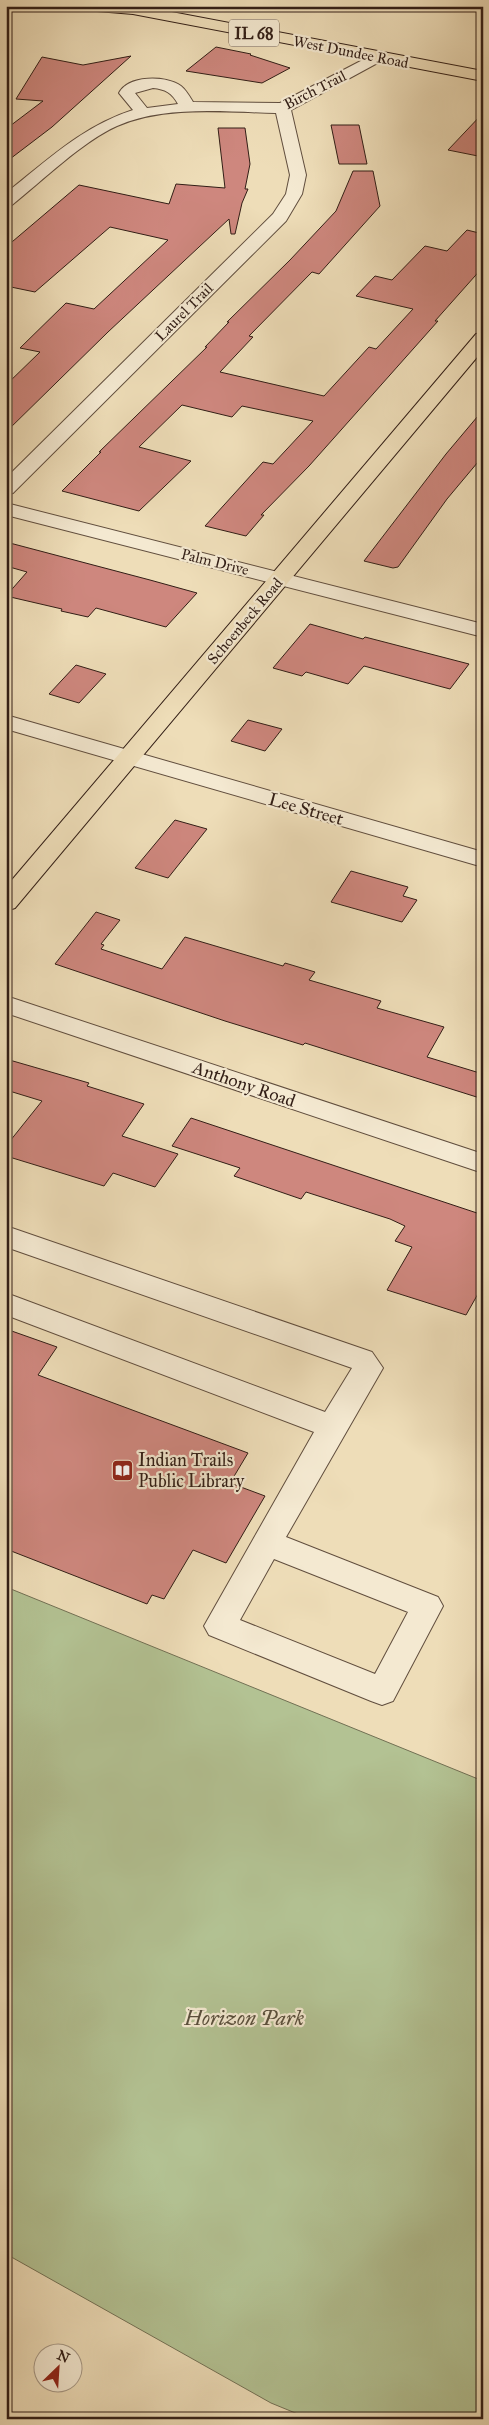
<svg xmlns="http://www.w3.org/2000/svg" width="489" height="2425" viewBox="0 0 489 2425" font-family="'IM FELL Great Primer',serif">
<rect width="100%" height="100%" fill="#eeddb8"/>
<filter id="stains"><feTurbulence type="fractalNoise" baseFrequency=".004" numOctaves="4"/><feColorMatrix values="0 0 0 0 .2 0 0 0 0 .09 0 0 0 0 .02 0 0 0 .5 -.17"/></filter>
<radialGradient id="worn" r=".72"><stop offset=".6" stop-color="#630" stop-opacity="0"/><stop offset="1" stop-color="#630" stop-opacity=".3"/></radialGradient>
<!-- green -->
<path fill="#b3c293" stroke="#727054" d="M6,1587l477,194v638h-173l-39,-16 -265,-149z"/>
<!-- building -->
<path fill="#ce877e" stroke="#321e16" d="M216,47l35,7 -1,1 40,13 -28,15 -76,-12z
M131,56l-79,71 -46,35v-33l37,-28 -27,-2 26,-42 41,8z
M483,113v44l-35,-7z
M331,125h28l8,39h-28z
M218,128h27l5,36 -5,25h3l-6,14 -7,31h-4l-2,-15 -121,113 -102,100v-47l34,-33 -20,-4 46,-45 28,6 74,-69 -58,-13 -75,65 -29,-6v-39l73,-62 90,19 7,-20 49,4z
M353,171h20l7,35 -61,68 -7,-2 -63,64 4,1 -33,35 104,24 45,-49 7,2 37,-40 -57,-13 19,-20 17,4 33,-34 22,5 20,-21 16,4v33l-48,54h3l-129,145 -48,49h3l-18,21 -41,-10 58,-64 10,2 40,-43 -71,-15 -10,11 -50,-12 -43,42 52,14 -52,50 -77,-20 39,-39h-2l108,-105h-2l24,-25h-2l63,-62 46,-49z
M483,410v46l-36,43 -49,68 -5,1 -29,-7 82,-107z
M6,542l144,38 47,13 -31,34 -70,-19 -8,9 -27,-6 1,-2 -56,-13 21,-24 -21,-6z
M310,624l53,15 2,-2 104,27 -19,25 -86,-23 -16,18 -42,-12 -4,4 -29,-8z
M76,665l30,9 -27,29 -30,-9z
M248,720l34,9 -17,22 -34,-10z
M175,820l32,9 -39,49 -33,-10z
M351,871l57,16 -5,9 14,4 -15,22 -71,-20z
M96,912l24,8 -19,24 3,1 -3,4 61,20 23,-32 98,29 2,-3 30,9 -6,8 72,21 -4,7 67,19 -17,30 56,17v25l-178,-56 -2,2 -78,-24 -170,-57z
M6,1059l83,24 -2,3 57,18 -22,32 56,18 -23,33 -42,-14 -9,13 -98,-30v-10l36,-45 -36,-11z
M191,1118l292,97v70l-17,30 -79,-25 25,-43 -17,-6 10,-15 -15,-7 -84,-27 -5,7 -67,-23 6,-8 -68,-22z
M6,1329l51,18 -19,28 210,78 -18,30 35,13 -39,67 -33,-13 -29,49 -12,-4 -5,9 -141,-55z"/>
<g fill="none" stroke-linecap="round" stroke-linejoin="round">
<defs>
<path id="minor" d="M378,52l8,5 -3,3 -92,50 15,65 -4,19 -16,27 -273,272 -7,2v-17l267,-264 13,-20 4,-19 -14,-62c-52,-1 -111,-8 -159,13 -34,15 -75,55 -105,79l-6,1v-13c42,-33 75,-66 127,-83l-14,-17c9,-18 47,-18 62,-7 5,4 9,11 12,16l87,1zM153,88c12,1 19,5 25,16l-31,4 -12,-15z
M6,503l477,121v13l-477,-122z
M6,715l477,137v15l-477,-138z
M6,996l477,158v19l-477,-160z
M6,1226l366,126 11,16 -97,169 152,60 5,9 -50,95 -11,4 -11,-4 -162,-66 -5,-9 110,-194 -308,-117v-22l319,119 27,-44 -346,-121zM274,1559l134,53 -33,62 -135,-54z"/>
<path id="major" d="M78,6h62l343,65v10l-350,-67 -48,-4z
M483,333v17l-468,558 -9,3v-24l470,-553z"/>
</defs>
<!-- minor casing -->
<use href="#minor" stroke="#614e3e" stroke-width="2"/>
<!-- major casing -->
<use href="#major" stroke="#321e16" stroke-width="2"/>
<!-- minor -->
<use href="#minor" fill="#f4e9d1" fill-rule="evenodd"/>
<!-- major -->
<use href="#major" fill="#eeddb8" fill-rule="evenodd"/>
</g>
<!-- icons -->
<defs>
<symbol id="library-square" viewBox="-11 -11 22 22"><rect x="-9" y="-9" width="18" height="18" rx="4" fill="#8f2418" stroke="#f4e9d1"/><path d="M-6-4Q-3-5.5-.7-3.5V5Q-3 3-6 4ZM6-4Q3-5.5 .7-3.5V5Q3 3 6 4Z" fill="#fff"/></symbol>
</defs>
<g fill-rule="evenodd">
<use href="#library-square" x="110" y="1458" width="25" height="25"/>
</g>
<g text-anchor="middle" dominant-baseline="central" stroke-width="4.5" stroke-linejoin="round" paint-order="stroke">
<!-- far-street labels -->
<g font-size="15" fill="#321e16" stroke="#f4e9d1">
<text transform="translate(351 52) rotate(11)">West Dundee Road</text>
<text transform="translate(315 90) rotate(-27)">Birch Trail</text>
<text transform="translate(184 312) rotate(-45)">Laurel Trail</text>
<text transform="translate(215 562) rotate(14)">Palm Drive</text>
<text transform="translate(245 621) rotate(-50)">Schoenbeck Road</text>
</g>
<!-- shield labels -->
<rect fill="#f4e9d1" stroke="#6c5b4e" stroke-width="1" x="229" y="19.5" width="50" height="27" rx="4"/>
<g font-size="16" font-weight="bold" fill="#321e16">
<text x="254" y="33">IL 68</text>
</g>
<!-- street labels -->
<g font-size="18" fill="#321e16" stroke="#f4e9d1">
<text transform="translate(306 809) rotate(16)">Lee Street</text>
<text transform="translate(244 1084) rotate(19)">Anthony Road</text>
</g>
<!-- poi labels -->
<g font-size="18" fill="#321e16" stroke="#f4e9d1" text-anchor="start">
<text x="138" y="1460">Indian Trails<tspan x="138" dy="21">Public Library</tspan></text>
</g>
<!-- near-park labels -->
<g font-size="21" font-style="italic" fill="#594f3c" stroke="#f4e9d1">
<text x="244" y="2018">Horizon Park</text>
</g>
</g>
<!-- margin -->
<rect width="489" height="2425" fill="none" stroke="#eeddb8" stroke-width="25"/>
<rect x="8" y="8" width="474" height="2410" fill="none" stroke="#321e16" stroke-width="2.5"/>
<rect x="12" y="12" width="464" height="2400" fill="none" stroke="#321e16"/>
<!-- north arrow -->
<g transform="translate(58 2368) rotate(25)"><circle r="24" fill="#f4e9d1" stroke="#a69886"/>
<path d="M0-4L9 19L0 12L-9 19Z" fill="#8f2418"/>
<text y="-8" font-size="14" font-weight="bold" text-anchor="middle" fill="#321e16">N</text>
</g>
<rect width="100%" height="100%" filter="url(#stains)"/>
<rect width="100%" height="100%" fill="url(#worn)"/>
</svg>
